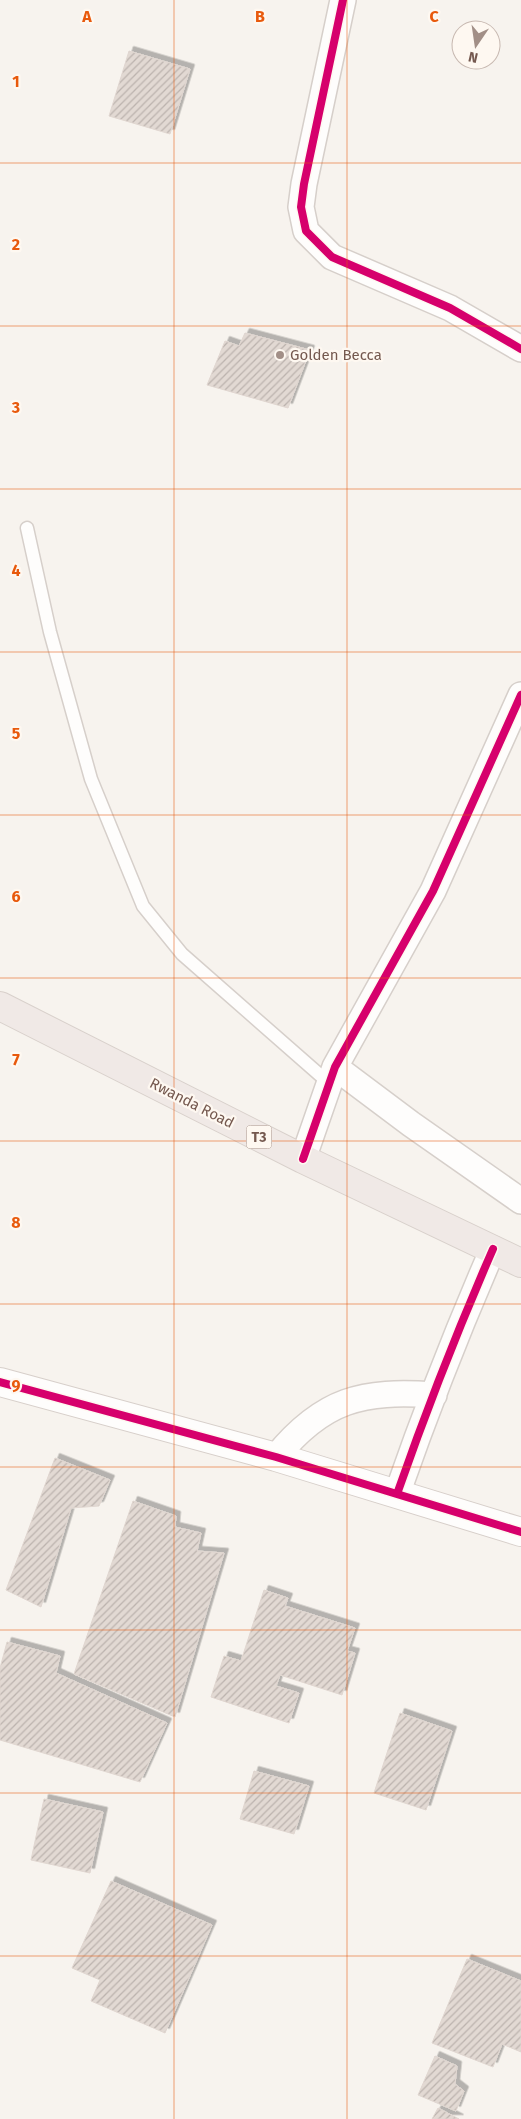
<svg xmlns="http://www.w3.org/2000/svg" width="521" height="2119" viewBox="0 0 521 2119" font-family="'Fira Sans',sans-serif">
<defs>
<pattern id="building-hatch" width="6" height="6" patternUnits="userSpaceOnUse" patternTransform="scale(1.25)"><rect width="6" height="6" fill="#e2d9d3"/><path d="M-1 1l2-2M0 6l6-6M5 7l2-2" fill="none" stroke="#bcb3ae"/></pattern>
<filter id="shadow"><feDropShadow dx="4.5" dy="-4.5" stdDeviation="0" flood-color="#0004"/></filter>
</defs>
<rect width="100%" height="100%" fill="#f7f3ee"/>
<!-- building -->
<path fill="url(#building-hatch)" stroke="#e0d6d0" filter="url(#shadow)" d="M129,51l61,18 -20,65 -61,-18z
M245,333l65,17 -22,58 -81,-23 18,-44 14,5z
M55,1458l55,22 -11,26 -28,2 -30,99 -35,-17z
M133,1501l43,15 -1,11 26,6 -4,18 27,2 -49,164 -101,-43z
M264,1590l24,8 -3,8 70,22 -8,23 8,2 -13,42 -62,-20 -4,11 23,7 -10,30 -78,-26 13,-41 17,5z
M7,1642l53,14 -4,17 111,50 -27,59 -140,-42v-72z
M400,1713l52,18 -26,79 -52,-17z
M254,1771l55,15 -15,48 -54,-15z
M44,1799l59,13 -13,61 -59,-13z
M111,1881l101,44 -47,108 -74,-32 9,-21 -28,-12z
M467,1959l54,22v71l-19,-8 -9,23 -61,-24z
M435,2056l22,10 -2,18 9,7 -8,20 -38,-16z
M438,2108l21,11h-27z"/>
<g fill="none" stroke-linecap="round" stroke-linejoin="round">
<defs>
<path id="lane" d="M27,528l23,104 41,147 52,127 39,48 147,129"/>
<path id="street" d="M343,0l-39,184 -3,23 5,24 26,26 118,51 71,41
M335,1067l76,57 110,77
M303,1159l32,-92 98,-176 88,-196
M276,1457c47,-58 87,-67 158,-62
M397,1494c29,-83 61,-165 96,-245"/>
<path id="secondary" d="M0,1382l276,75 245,75"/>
<path id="highway" d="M0,1006l303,153 218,104"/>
</defs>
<!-- lane casing -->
<use href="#lane" stroke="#d6cfca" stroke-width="15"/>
<!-- street casing -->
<use href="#street" stroke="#d6cfca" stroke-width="28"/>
<!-- secondary casing -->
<use href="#secondary" stroke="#d7cfca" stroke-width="30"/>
<!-- highway casing -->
<use href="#highway" stroke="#d8d0cb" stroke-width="30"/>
<!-- lane -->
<use href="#lane" stroke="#fefdfc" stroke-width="12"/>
<!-- street -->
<use href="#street" stroke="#fefdfc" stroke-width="25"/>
<!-- secondary -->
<use href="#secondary" stroke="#fefdfc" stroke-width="28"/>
<!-- highway -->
<use href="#highway" stroke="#f0e9e6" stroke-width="28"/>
<defs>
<path id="cycleway" d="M343,0l-39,184 -3,23 5,24 26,26 118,51 71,41
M303,1159l32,-92 98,-176 88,-196
M0,1382l276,75 245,75
M397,1494c29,-83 61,-165 96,-245"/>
</defs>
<!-- cycleway casing -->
<use href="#cycleway" stroke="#fef8f1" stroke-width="11"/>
<!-- cycleway -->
<use href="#cycleway" stroke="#d6006c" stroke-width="8"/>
</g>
<!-- grid -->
<path fill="none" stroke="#e8590c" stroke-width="1" stroke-opacity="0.55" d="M174,0v2119M347,0v2119M0,163h521M0,326h521M0,489h521M0,652h521M0,815h521M0,978h521M0,1141h521M0,1304h521M0,1467h521M0,1630h521M0,1793h521M0,1956h521"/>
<!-- markers -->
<circle fill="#a28f87" stroke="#fef8f1" stroke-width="2" cx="280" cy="355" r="5"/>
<g text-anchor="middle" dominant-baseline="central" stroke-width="4.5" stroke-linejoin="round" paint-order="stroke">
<!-- shield labels -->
<rect fill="#fef8f1" stroke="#9e8980" stroke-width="1" x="246.5" y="1125.5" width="25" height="23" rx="4"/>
<g font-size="14" font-weight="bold" fill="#75594f">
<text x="259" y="1137">T3</text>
</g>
<!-- poi labels -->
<g font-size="15" fill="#75594f" stroke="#fef8f1" text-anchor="start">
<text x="290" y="355">Golden Becca</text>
</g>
<!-- street labels -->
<g font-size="15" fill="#75594f" stroke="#fef8f1">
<text transform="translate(192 1103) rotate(27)">Rwanda Road</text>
</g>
</g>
<g font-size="16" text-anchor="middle" font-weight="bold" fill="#e8590c" stroke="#fef8f1" stroke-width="4.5" stroke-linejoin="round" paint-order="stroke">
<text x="87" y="22">A</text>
<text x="260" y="22">B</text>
<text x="434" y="22">C</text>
<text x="16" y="87">1</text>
<text x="16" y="250">2</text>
<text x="16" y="413">3</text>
<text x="16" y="576">4</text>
<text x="16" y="739">5</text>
<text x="16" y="902">6</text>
<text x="16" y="1065">7</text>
<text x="16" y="1228">8</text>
<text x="16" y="1391">9</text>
</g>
<!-- north arrow -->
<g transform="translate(476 45) rotate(193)"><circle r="24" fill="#fef8f1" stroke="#c7b8b0"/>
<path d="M0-4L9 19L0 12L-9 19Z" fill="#a28f87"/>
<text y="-8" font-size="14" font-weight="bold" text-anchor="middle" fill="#75594f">N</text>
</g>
</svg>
